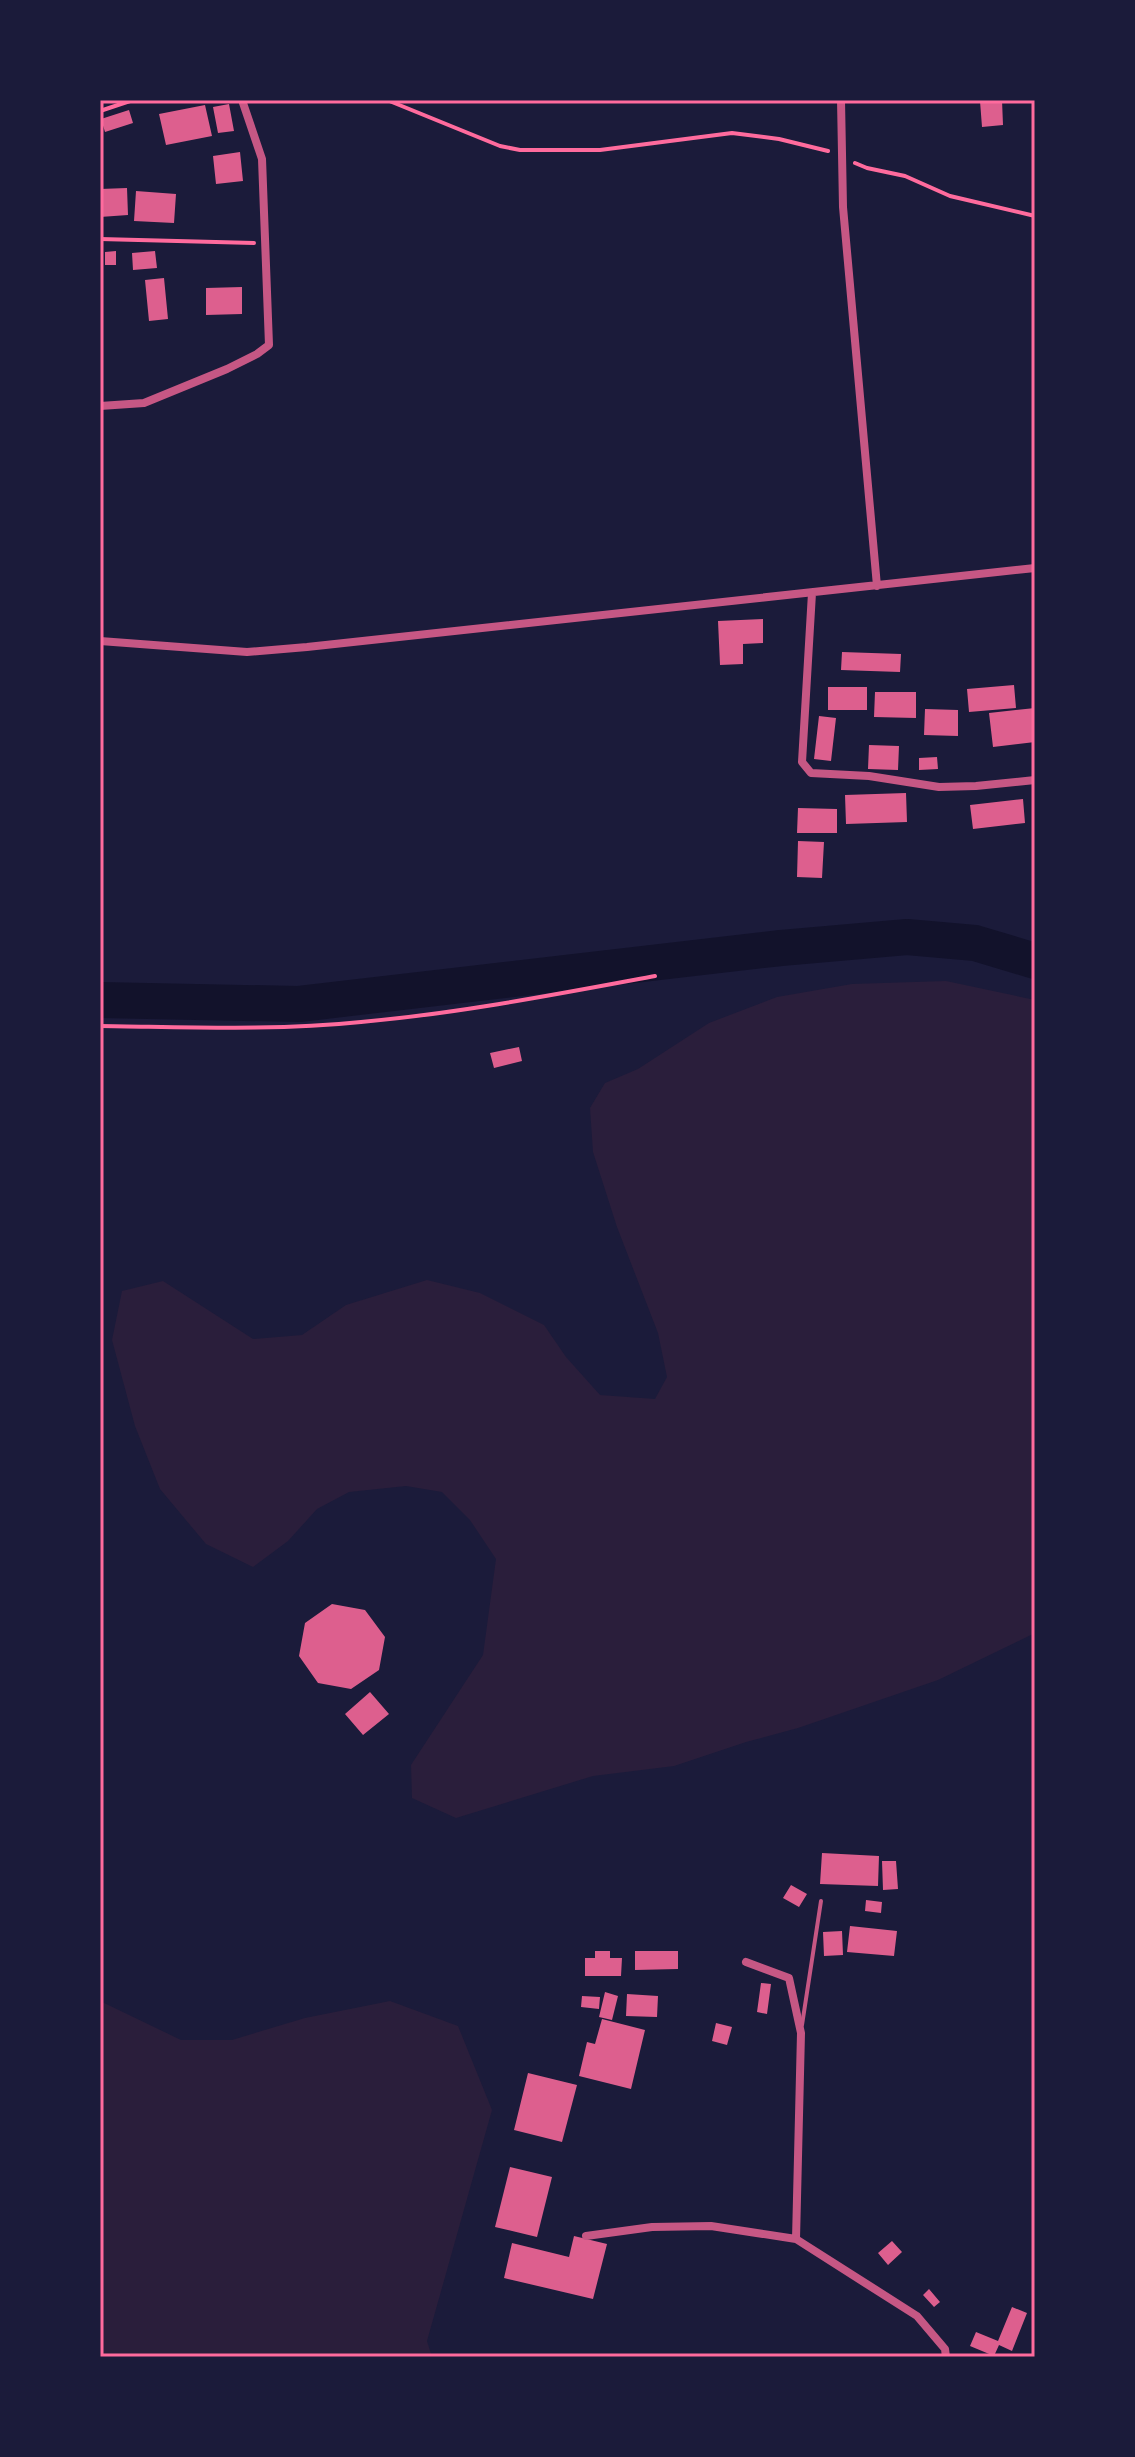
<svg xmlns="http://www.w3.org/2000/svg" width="1135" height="2457" viewBox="0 0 1135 2457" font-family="'Fira Sans',sans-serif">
<rect width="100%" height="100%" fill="#1b1b3a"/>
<!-- green -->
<path fill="#2a1e3b" d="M946,981l89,19v633l-97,47 -140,48 -52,14 -72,24 -81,10 -137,42 -44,-20 -1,-33 72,-110 13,-96 -26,-39 -28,-28 -36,-6 -57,6 -32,17 -29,32 -35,26 -47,-23 -46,-55 -25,-63 -23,-86 10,-49 41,-10 90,58 49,-4 44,-30 81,-25 53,13 64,32 22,32 34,38 55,4 12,-22 -9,-44 -41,-106 -24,-75 -3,-44 15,-25 33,-14 71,-46 68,-26 75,-13z
M100,2001l81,39h51l73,-22 85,-17 68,25 34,84 -65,231 5,16h-332z"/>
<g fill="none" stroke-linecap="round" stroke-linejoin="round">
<!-- river -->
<path stroke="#12122b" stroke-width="36" d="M100,1000l199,4 482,-56 126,-11 68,6 60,18"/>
</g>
<!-- building -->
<path fill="#dd5f8e" d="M1002,100l1,25 -21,2 -2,-26z
M229,104l5,27 -16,2 -5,-26z
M205,105l7,31 -46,9 -7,-31z
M129,110l4,13 -28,9 -4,-13z
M240,152l3,29 -27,3 -3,-28z
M127,188l1,27 -28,2v-28z
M136,191l40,3 -2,29 -40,-2z
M116,251v14h-11v-13z
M155,251l2,17 -24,2 -1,-17z
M164,278l4,41 -19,2 -4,-41z
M242,287v27l-36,1v-27z
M763,619v24l-20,1v20l-23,1 -2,-44z
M842,652l59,2 -1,18 -59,-2z
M1014,685l2,23 -47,4 -2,-23z
M828,687h39v23h-39z
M875,692h41v26l-42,-1z
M1035,708v34l-42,5 -4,-34z
M925,709l33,1v26l-34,-1z
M819,716l17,2 -5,43 -17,-2z
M869,745l30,1 -1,24 -30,-1z
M937,757l1,12 -19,1v-12z
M906,793l1,29 -61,2 -1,-29z
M1023,799l2,24 -52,6 -3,-24z
M798,808l39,1v24h-40z
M798,841l26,1 -2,36 -25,-1z
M519,1047l3,14 -28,7 -4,-15z
M332,1604l33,6 20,27 -6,33 -28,19 -33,-6 -19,-27 6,-33z
M370,1692l19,22 -26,21 -18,-21z
M822,1853l57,3 -1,30 -58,-2z
M882,1861h14l2,28 -15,1z
M791,1885l16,9 -8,13 -16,-9z
M866,1900l16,2 -1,11 -16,-2z
M850,1926l47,5 -3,25 -47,-4z
M842,1931l1,24 -19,1 -1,-24z
M595,1951h15v7h12l-1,18h-36v-18h10z
M635,1951h43v18l-43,1z
M761,1983l10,1 -4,30 -10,-2z
M605,1992l13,4 -6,24 -13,-3z
M627,1994l31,2 -1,21 -31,-1z
M582,1996l18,1 -1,12 -18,-2z
M602,2019l43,11 -14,59 -52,-13 8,-34 8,2z
M716,2023l16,4 -5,18 -15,-4z
M528,2073l49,12 -15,57 -48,-12z
M510,2167l42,10 -15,60 -42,-10z
M574,2236l33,8 -14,55 -89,-21 8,-35 57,14z
M892,2241l10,11 -14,13 -10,-12z
M929,2289l11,13 -6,5 -11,-12z
M1012,2307l15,6 -15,38 -13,-6 -5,11 -24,-10 6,-14 22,9z"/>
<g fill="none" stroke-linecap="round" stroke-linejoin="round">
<!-- path -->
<path stroke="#ff6b9d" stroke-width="4" d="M387,100l113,46 20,4h80l132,-17 47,6 49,12
M100,111l33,-11
M855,163l12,5 38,8 45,20 85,20
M100,239l154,4
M100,1026c87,1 175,5 261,-4 99,-9 197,-28 294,-46"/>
<!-- service -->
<path stroke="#c65784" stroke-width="4" d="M802,2025l19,-124"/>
<!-- minor -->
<path stroke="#c65784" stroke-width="8" d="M841,100l2,107 34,379
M100,406l44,-3 83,-34 30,-15 12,-9 -7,-186 -20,-59
M812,593l-10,169 9,11 58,3 70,11 37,-1 59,-6
M100,641l147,11 60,-5 728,-79
M746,1962l43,16 12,55 -5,206
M586,2236l66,-9 59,-1 85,13 121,77 28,33 1,8"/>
</g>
<!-- border -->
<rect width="1135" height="2457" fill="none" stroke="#1b1b3a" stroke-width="204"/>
<rect x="102" y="102" width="931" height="2253" fill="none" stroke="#ff6b9d" stroke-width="3"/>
</svg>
